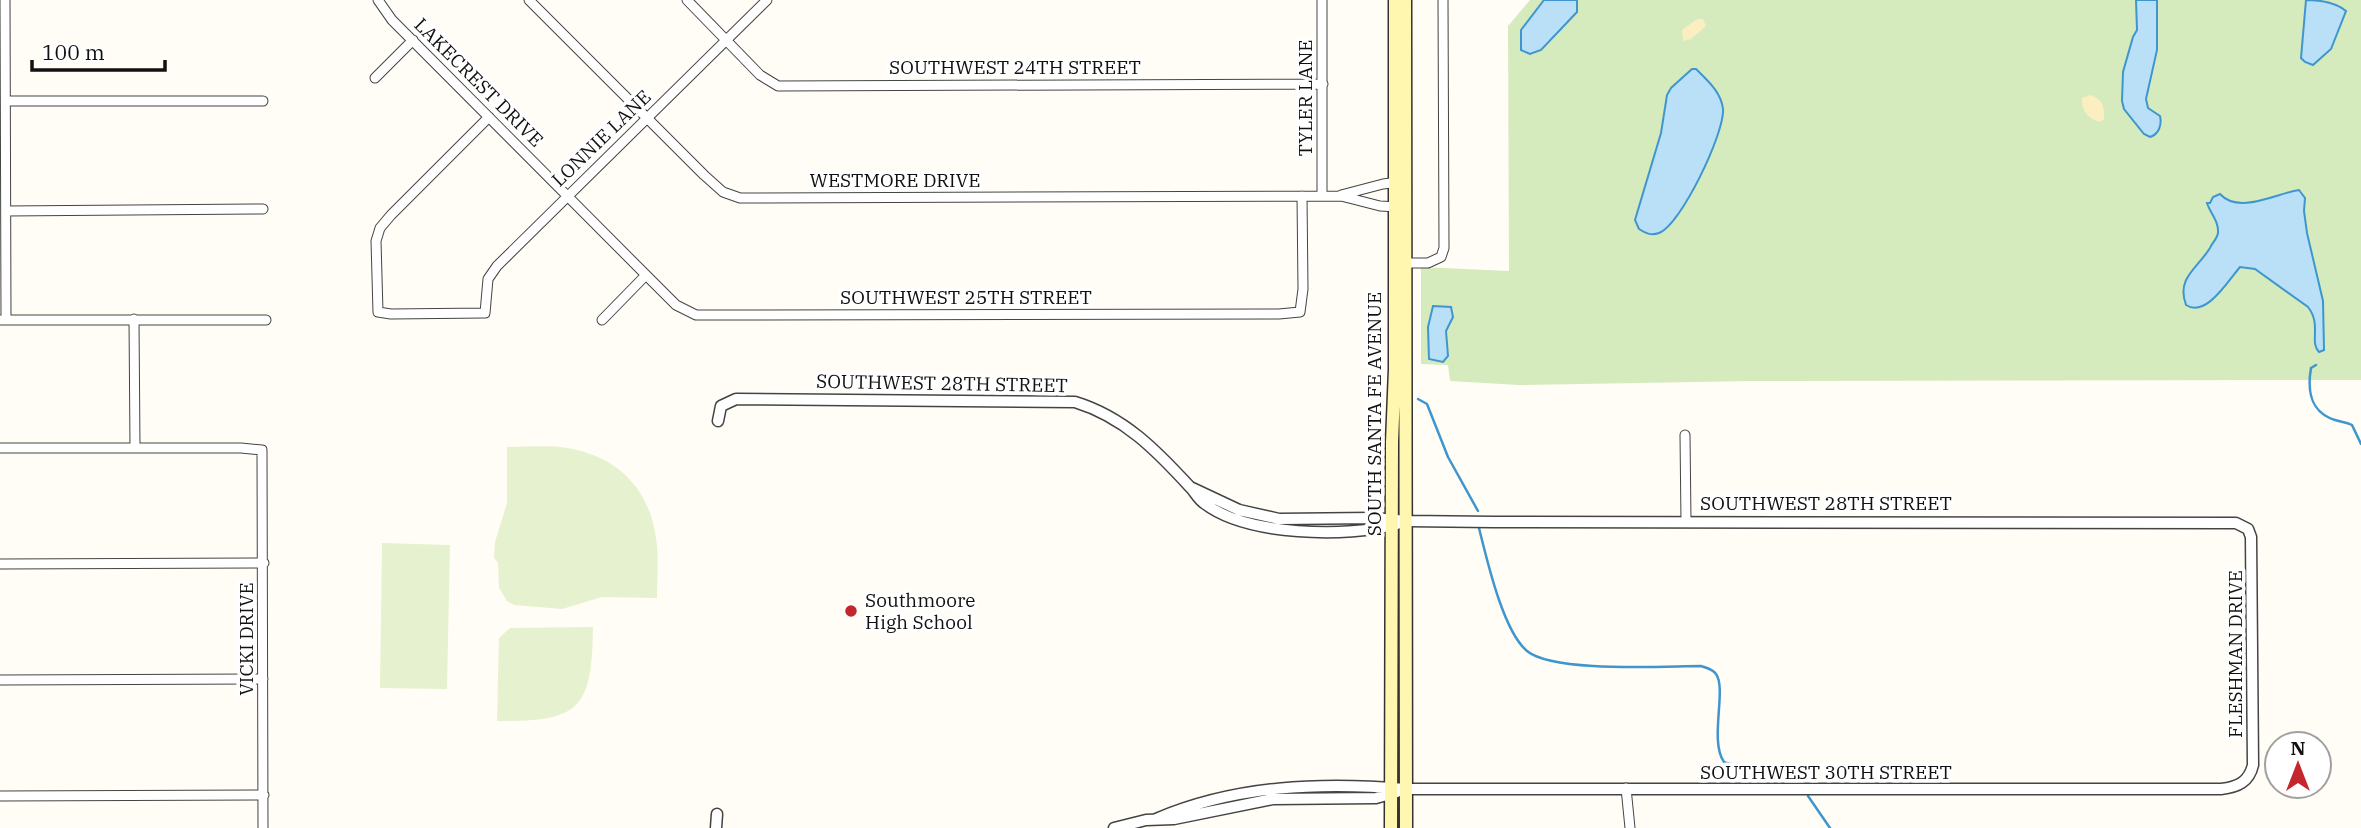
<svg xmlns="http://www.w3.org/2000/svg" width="2361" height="828" viewBox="0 0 2361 828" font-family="'IBM Plex Serif',serif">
<rect width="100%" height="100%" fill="#fffdf5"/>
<!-- green -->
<path fill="#d5ebbd" d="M1530,0h831v380l-611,1 -231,4 -69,-4 -2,-16 -27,-1v-97l88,4 -1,-245z"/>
<!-- sand -->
<path fill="#fbeec1" d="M1697,19h6l3,7 -15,13 -8,2 -1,-11z
M2091,95c11,4 14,12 13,24l-4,3c-12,-3 -19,-12 -18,-24z"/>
<!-- pitch -->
<path fill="#e6f2cf" d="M507,447c19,0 40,-2 60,1 49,8 82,39 89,90 3,19 1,40 1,60l-55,-1 -40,12 -48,-4 -7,-4 -8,-13 -1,-25 -4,-5 1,-16 12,-39z
M382,543l68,2 -3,144 -67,-1z
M593,627c-1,82 -13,95 -96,94l2,-83 11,-10z"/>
<!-- water -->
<path fill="#b9e0f7" stroke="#3f96cf" stroke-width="2" d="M1544,0h33v12l-36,38 -11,4 -9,-4v-20z
M2136,0h21v50l-11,49 2,9 12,8c2,9 -1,18 -10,21l-6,-3 -20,-25 -2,-8 1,-29 10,-35 4,-7z
M2306,0c14,0 29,2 40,11l-15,38 -18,16 -8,-3 -4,-4z
M1692,69h4c12,12 25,23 27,40 2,23 -42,116 -64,124 -8,3 -14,0 -20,-4l-4,-9 26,-87 6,-38 4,-7z
M2299,190l6,8 -1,13 3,22 16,68 1,49 -5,2c-10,-10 3,-27 -11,-45l-53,-38 -15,-2c-12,14 -34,51 -54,38 -10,-27 11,-36 24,-57 2,-5 7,-9 8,-15 1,-12 -8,-20 -11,-30h3l3,-6 7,-3c19,21 57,-1 79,-4z
M1433,306l18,1 2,10 -7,14 2,25 -5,6 -14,-3 -1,-32z"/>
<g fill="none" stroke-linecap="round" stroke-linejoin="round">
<!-- stream -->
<path stroke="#3f96cf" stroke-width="2.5" d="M2316,365l-5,3c-4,23 -1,44 24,52 6,2 11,2 17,5l9,19
M1418,399l9,5 21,53 30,54
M1479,528c8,32 24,103 48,123 27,22 137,15 174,15 6,2 12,3 15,8 11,15 -7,67 8,88 25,10 46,-7 67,18
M1808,796l22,32"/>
<defs>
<path id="minor" d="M5,0l1,320
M378,0l14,20 254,255 30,30 20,10 583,-1 21,-2 3,-23 -1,-93
M529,0l175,175 19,17 17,6 601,-2 39,10 18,1
M687,0l73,75 18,11 545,-2
M1322,0v196
M375,78l38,-38
M6,101h257
M489,117l-98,98 -11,13 -4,13 2,71 13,2 94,-1 3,-34 9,-13 270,-266
M1341,195l42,-11 16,-2
M6,211l257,-2
M1404,263h24l13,-6 3,-9 -1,-248
M134,319l1,129
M0,320h266
M602,320l44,-45
M1685,435l1,86
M0,448h241l21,2 1,378
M0,564l264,-1
M0,680l263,-1
M1626,788l4,40
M0,796l264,-1"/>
<path id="tertiary" d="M718,421l3,-15 15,-7 339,3c49,15 81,48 115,85 5,5 8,12 14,16 42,33 144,35 193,21
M1156,819c79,-34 165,-37 250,-30h815c17,-2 28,-7 32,-24l-2,-228 -3,-8 -12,-6 -743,-1 -86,-1 -34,-3 -94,1 -40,-9 -49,-23
M716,828l1,-14
M1114,828l32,-8 28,-1 99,-20 103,-1 21,-6"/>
<path id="secondary" d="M1405,0l1,828
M1391,828l1,-386 3,-73v-369"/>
</defs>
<!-- minor casing -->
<use href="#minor" stroke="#444" stroke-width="11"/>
<!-- tertiary casing -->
<use href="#tertiary" stroke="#444" stroke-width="13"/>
<!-- secondary casing -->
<use href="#secondary" stroke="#333" stroke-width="15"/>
<!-- minor -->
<use href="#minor" stroke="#fff" stroke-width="9"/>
<!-- tertiary -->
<use href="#tertiary" stroke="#fff" stroke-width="10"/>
<!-- secondary -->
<use href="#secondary" stroke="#fff6b0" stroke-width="12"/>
</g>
<!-- markers -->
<circle fill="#c4262e" stroke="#fff" stroke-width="2.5" cx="851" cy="611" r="7"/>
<g text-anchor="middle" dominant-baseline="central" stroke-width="7" stroke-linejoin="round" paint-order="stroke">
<!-- street labels -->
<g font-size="19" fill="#111" stroke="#fff">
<text x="1015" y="67">SOUTHWEST 24TH STREET</text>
<text transform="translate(479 82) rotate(45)">LAKECREST DRIVE</text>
<text transform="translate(1305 98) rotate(-90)">TYLER LANE</text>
<text transform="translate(601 138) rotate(-44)">LONNIE LANE</text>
<text x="895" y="180">WESTMORE DRIVE</text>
<text x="966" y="297">SOUTHWEST 25TH STREET</text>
<text transform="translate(942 383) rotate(1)">SOUTHWEST 28TH STREET</text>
<text transform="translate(1374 414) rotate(-90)">SOUTH SANTA FE AVENUE</text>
<text x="1826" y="503">SOUTHWEST 28TH STREET</text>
<text transform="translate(246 639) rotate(-90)">VICKI DRIVE</text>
<text transform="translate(2235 654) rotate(-90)">FLESHMAN DRIVE</text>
<text x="1826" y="772">SOUTHWEST 30TH STREET</text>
</g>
<!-- poi labels -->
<g font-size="19" fill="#111" stroke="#fff" text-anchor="start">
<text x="865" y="600">Southmoore<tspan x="865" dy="22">High School</tspan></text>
</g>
</g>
<!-- north arrow -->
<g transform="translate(2298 765)"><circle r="33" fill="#ffffff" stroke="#a0a0a0" stroke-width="2"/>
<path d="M0-5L12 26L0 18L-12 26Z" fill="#c4262e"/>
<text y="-10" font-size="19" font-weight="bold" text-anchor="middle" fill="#111111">N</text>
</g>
<!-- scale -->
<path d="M32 60v10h133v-10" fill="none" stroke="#111111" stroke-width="3.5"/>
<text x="42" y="60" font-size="21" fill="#111111" stroke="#ffffff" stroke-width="5" paint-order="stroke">100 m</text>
</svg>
